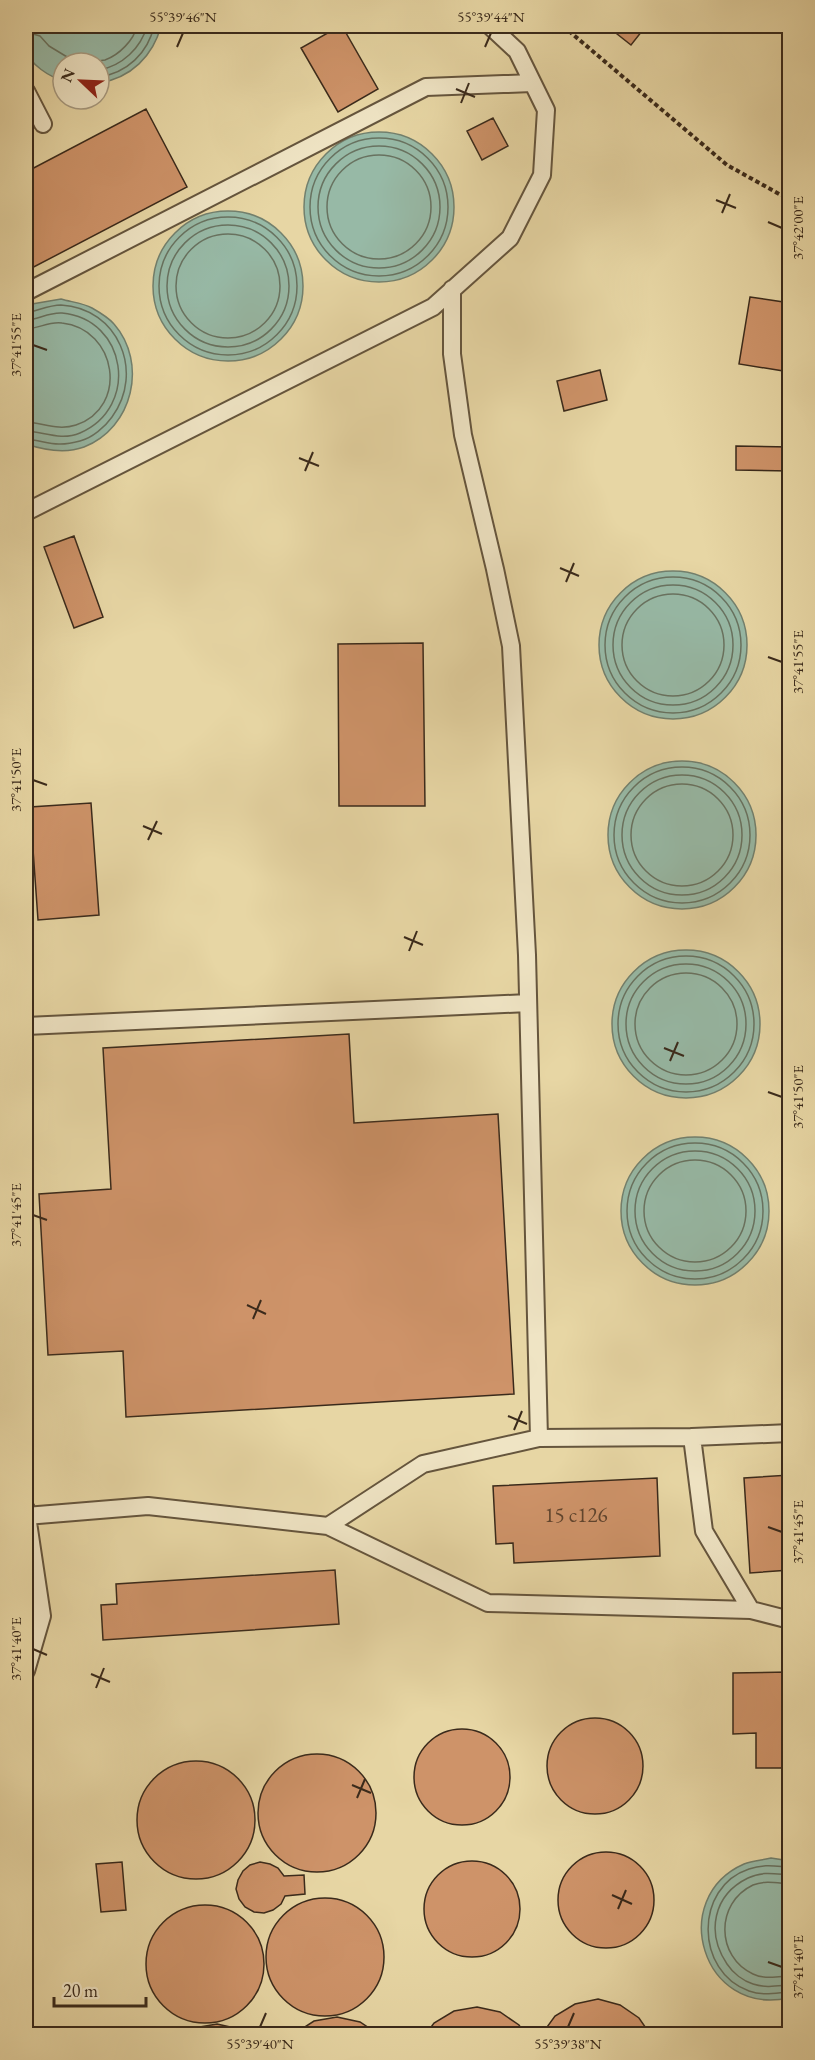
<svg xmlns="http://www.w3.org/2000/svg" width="815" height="2060" viewBox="0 0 815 2060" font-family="'EB Garamond',serif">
<rect width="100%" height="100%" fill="#e7d6a4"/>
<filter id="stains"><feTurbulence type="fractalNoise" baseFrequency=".00333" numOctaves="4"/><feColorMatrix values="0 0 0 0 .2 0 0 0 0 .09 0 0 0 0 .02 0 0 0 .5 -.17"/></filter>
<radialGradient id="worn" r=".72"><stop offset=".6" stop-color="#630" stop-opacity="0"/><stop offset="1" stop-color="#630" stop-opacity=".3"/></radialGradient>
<!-- water -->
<path fill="#97b9a6" stroke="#72806e" stroke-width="1.5" d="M26,26h135c-8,30 -30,52 -62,57v-20h-36v17c-12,-2 -34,-16 -37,-30 -2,-7 -1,-17 0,-24z
M304 207a75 75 0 1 1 150 0a75 75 0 1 1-150 0Z
M153 286a75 75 0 1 1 150 0a75 75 0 1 1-150 0Z
M61,299c10,3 22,4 31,9 7,4 17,10 22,16 34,39 19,104 -30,123 -19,7 -40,3 -58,-3v-136l6,-4z
M599 645a74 74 0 1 1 148 0a74 74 0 1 1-148 0Z
M608 835a74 74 0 1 1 148 0a74 74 0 1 1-148 0Z
M612 1024a74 74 0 1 1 148 0a74 74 0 1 1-148 0Z
M621 1211a74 74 0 1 1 148 0a74 74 0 1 1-148 0Z
M771,1858l19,3 -1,137c-87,19 -122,-100 -45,-134 8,-3 19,-4 27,-6z"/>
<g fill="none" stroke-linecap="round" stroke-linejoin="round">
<!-- shore -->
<path stroke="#687260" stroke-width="1.5" d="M26,32l14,4 9,10 28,17
M90,63c5,-2 10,-2 15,-3 14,-5 29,-20 32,-34
M99,70c23,-4 42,-22 48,-44
M99,77c28,-4 49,-24 55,-51
M310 207a69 69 0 1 1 138 0a69 69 0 1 1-138 0Z
M318 207a61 61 0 1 1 122 0a61 61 0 1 1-122 0Z
M327 207a52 52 0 1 1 104 0a52 52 0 1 1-104 0Z
M159 286a69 69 0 1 1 138 0a69 69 0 1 1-138 0Z
M167 286a61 61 0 1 1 122 0a61 61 0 1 1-122 0Z
M176 286a52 52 0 1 1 104 0a52 52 0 1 1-104 0Z
M26,313c11,-2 23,-8 35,-8 57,3 84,67 51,112 -7,10 -20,21 -32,24 -25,7 -33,0 -54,-2
M26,320c11,0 23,-8 36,-7 65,6 78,94 18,120 -19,8 -36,-1 -54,-2
M26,329c12,0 23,-8 36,-6 55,6 67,84 14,102 -18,6 -33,-2 -50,-3
M605 645a68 68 0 1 1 136 0a68 68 0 1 1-136 0Z
M613 645a60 60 0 1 1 120 0a60 60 0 1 1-120 0Z
M622 645a51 51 0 1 1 102 0a51 51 0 1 1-102 0Z
M614 835a68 68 0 1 1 136 0a68 68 0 1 1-136 0Z
M622 835a60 60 0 1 1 120 0a60 60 0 1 1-120 0Z
M631 835a51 51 0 1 1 102 0a51 51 0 1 1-102 0Z
M618 1024a68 68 0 1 1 136 0a68 68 0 1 1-136 0Z
M626 1024a60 60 0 1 1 120 0a60 60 0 1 1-120 0Z
M635 1024a51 51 0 1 1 102 0a51 51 0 1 1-102 0Z
M627 1211a68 68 0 1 1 136 0a68 68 0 1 1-136 0Z
M635 1211a60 60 0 1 1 120 0a60 60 0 1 1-120 0Z
M644 1211a51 51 0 1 1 102 0a51 51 0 1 1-102 0Z
M790,1867c-17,-1 -25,-3 -41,2 -55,18 -54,103 0,122 14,5 26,2 41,1
M790,1875c-15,-1 -28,-4 -42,3 -35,17 -42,55 -21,86 6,9 16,17 26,20 13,4 23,2 37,1
M790,1884c-13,-1 -25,-4 -37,1 -38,18 -37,72 0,89 12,6 24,2 37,2"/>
</g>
<!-- building -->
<path fill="#ce9369" stroke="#3a2a1b" stroke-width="1.5" d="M340,26h2l36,63 -40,23 -37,-64z
M607,26h39l-15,19z
M146,109l41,78 -161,84v-99z
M493,118l15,28 -26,14 -15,-29z
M750,297l40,6v69l-51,-8z
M600,370l7,30 -43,11 -7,-30z
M736,446l54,1v24l-54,-1z
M74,536l29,81 -29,11 -30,-81z
M423,643l2,163h-86l-1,-162z
M91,803l8,112 -61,5 -8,-113z
M349,1034l5,89 144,-9 16,280 -388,23 -3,-66 -75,4 -9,-161 72,-5 -8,-141z
M790,1475v95l-40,3 -6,-95z
M657,1478l3,78 -146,7 -1,-20 -17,1 -3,-58z
M335,1570l4,54 -236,16 -2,-35 16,-1 -1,-20z
M790,1672v96h-34v-35l-23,1v-61z
M547 1766a48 48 0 1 1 96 0a48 48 0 1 1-96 0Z
M414 1777a48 48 0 1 1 96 0a48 48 0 1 1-96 0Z
M258 1813a59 59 0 1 1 118 0a59 59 0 1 1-118 0Z
M137 1820a59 59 0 1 1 118 0a59 59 0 1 1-118 0Z
M558 1900a48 48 0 1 1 96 0a48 48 0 1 1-96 0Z
M424 1909a48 48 0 1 1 96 0a48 48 0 1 1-96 0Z
M122,1862l4,48 -25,2 -5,-48z
M260,1862l10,2 8,4 6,8 20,-1 1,19 -20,2 -4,8 -8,6 -9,3 -10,-1 -9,-5 -6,-8 -3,-10 2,-9 5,-9 7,-6z
M266 1957a59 59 0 1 1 118 0a59 59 0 1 1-118 0Z
M146 1964a59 59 0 1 1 118 0a59 59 0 1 1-118 0Z
M598,1999l22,6 19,13 11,16h-108l13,-18 20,-12z
M477,2007l23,5 19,13 6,9h-99l8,-11 20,-12z
M337,2017l23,5 18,12h-84l20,-13z
M217,2024l22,5 8,5h-64l11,-6z"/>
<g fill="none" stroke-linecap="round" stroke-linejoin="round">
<defs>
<path id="service" d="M26,91l17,33
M452,289v65l11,81 32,134 16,77 16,309 12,483
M26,292l400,-205 106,-4
M26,512l407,-205 77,-69 32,-63 4,-65 -29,-59 -27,-25
M26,1026l502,-23
M692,1437l12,94 47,79
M26,1509l16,107 -16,55
M26,1516l122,-10 180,20 160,77 263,7 39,10
M328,1526l95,-62 116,-26 153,-1 98,-4"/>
</defs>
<!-- service casing -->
<use href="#service" stroke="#65553d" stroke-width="20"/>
<!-- path -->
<path stroke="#3a2a1b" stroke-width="4" stroke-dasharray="4.5 3" stroke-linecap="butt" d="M563,26l164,139 63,35"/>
<!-- service -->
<use href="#service" stroke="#efe4c4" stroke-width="16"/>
</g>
<!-- ticks -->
<path fill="none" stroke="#3a2a1b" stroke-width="2" d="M177,47l6,-14M485,47l6,-14M456,89l19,8M461,103l8,-20M716,200l20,8M722,213l8,-19M768,222l14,6M33,345l14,5M299,458l20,8M305,471l8,-19M560,568l19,8M566,582l8,-19M768,657l14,5M33,780l14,5M143,826l19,8M148,840l9,-19M404,937l19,8M409,951l8,-20M664,1048l20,8M670,1061l8,-19M768,1092l14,5M33,1215l14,5M247,1305l19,9M253,1319l8,-19M508,1416l19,8M514,1430l8,-19M768,1527l14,5M33,1649l14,6M91,1674l19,8M96,1688l8,-20M352,1785l19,8M357,1798l8,-19M612,1895l20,9M618,1909l8,-19M768,1962l14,5M260,2027l6,-14M568,2027l6,-14"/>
<g text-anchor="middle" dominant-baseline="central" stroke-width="5" stroke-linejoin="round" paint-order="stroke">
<!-- number labels -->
<g font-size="21" fill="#5f442e">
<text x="576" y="1514">15 с126</text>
</g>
</g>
<!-- margin -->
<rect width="815" height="2060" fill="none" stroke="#e7d6a4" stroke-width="66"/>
<!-- north arrow -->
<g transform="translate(81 81) rotate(293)"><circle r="28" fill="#efe4c4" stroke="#a79a80" stroke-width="1.5"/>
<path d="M0-4.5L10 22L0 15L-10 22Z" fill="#8f2418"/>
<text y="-9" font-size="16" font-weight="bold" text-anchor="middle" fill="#3a2a1b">N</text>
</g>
<!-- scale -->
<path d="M54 1997v9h92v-9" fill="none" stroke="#3a2a1b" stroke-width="3"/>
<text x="63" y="1997" font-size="18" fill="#3a2a1b" stroke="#efe4c4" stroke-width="4.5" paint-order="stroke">20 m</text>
<rect x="33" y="33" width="749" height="1994" fill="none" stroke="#3a2a1b" stroke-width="2"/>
<g font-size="15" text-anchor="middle" fill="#3a2a1b">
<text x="183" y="22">55°39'46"N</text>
<text x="491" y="22">55°39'44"N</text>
<text transform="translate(798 228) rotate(-90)" y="5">37°42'00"E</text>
<text transform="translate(16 345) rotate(-90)" y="5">37°41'55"E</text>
<text transform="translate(798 662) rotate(-90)" y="5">37°41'55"E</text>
<text transform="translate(16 780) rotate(-90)" y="5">37°41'50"E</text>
<text transform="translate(798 1097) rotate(-90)" y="5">37°41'50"E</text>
<text transform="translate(16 1215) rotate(-90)" y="5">37°41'45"E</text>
<text transform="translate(798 1532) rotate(-90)" y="5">37°41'45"E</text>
<text transform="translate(16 1649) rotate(-90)" y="5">37°41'40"E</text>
<text transform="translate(798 1967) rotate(-90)" y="5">37°41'40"E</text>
<text x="260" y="2049">55°39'40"N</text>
<text x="568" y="2049">55°39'38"N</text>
</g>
<rect width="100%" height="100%" filter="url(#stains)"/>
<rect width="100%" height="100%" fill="url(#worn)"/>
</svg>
